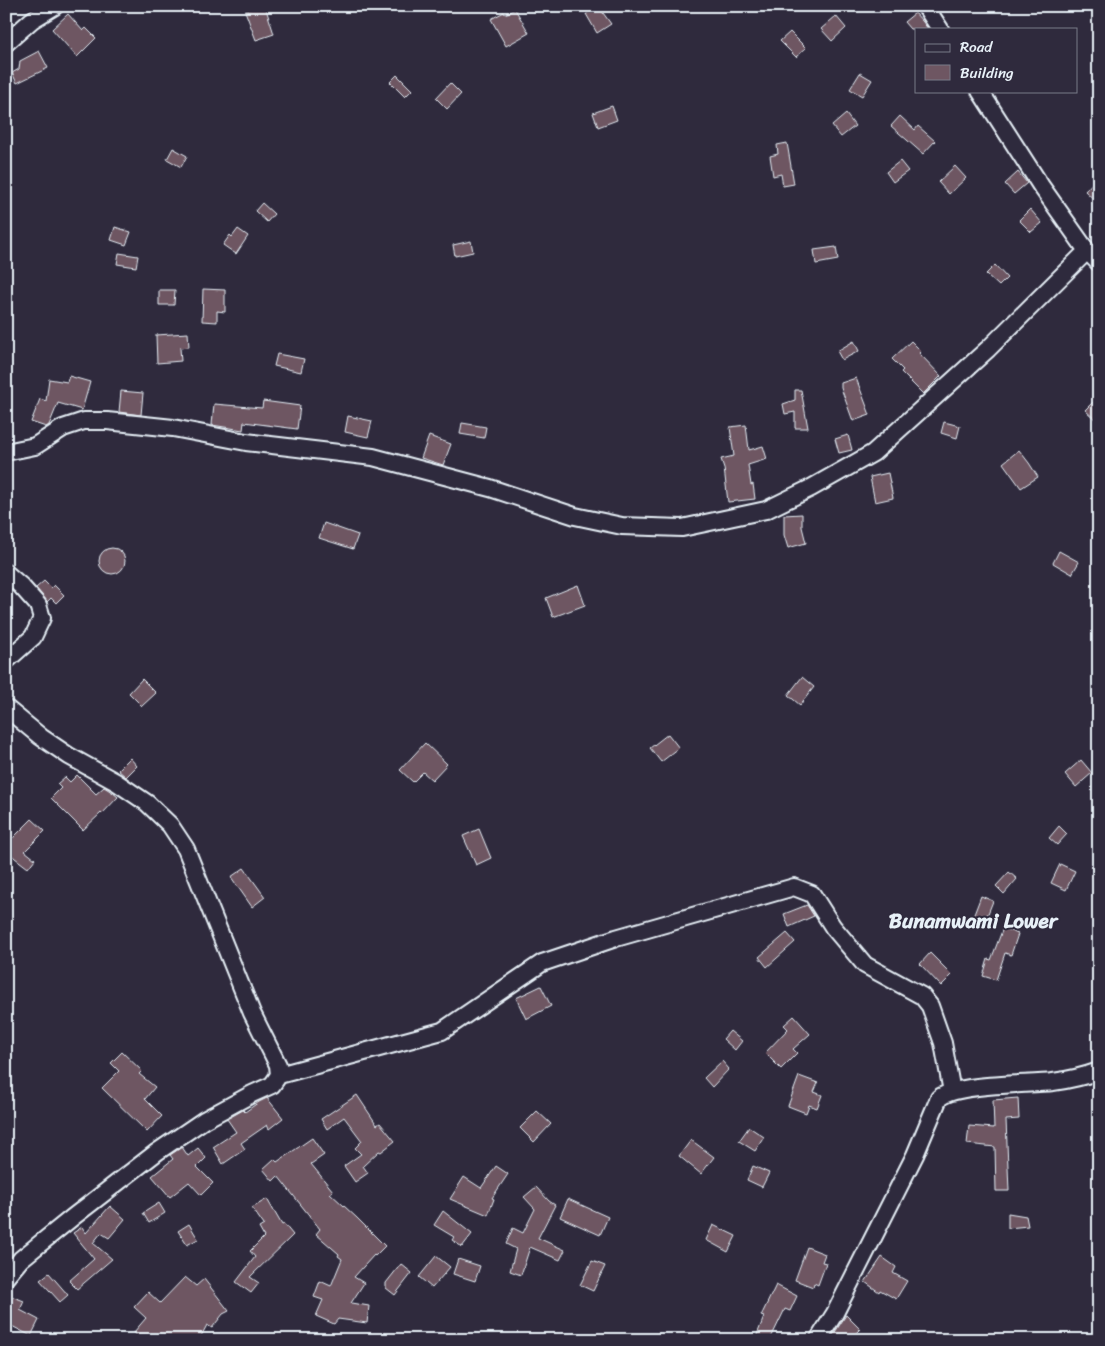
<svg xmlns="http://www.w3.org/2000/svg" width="1105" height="1346" viewBox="0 0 1105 1346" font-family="Sriracha,sans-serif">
<rect width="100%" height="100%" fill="#2f2a3d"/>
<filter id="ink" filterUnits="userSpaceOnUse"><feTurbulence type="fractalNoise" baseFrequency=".02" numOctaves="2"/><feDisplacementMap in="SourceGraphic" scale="10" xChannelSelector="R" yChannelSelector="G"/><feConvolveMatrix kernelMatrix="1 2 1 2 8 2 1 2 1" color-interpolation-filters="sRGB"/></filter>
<g filter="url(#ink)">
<!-- building -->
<path fill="#6e5662" stroke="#e8f1f8" d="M257,6h8l9,28 -18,6 -11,-29z
M598,6l13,18 -14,9 -11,-19z
M515,9l14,24 -23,13 -15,-27 13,-7 1,2z
M915,13l8,9 5,7h-18l-6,-7z
M68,14l15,17 3,-3 10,10 -19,19 -25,-28z
M836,16l10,12 -14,13 -11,-12z
M790,32l16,16 -10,9 -16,-16z
M39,51l9,17 -31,15 -5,-10 7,-4 1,-8z
M860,73l12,7 -10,16 -12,-7z
M397,75l15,15 -7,7 -15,-15z
M450,83l11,11 -14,15 -11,-11z
M612,106l5,14 -19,7 -5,-14z
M846,114l9,12 -14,11 -9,-11z
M900,116l15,14 3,-4 17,15 -12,13 -32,-28z
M787,143l7,41 -11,2 -2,-12 -8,2 -3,-20 8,-2 -1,-9z
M173,148l14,8 -6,11 -14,-8z
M900,161l8,10 -15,11 -7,-10z
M955,166l11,12 -17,16 -11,-12z
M1018,172l9,11 -13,11 -9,-10z
M1099,176v28l-14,-13z
M262,203l12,11 -7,8 -12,-11z
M1030,209l12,14 -11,9 -12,-12z
M115,227l16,5 -5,13 -15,-5z
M238,229l10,7 -12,18 -13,-9 7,-10 2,2z
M471,241l2,11 -18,4 -2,-11z
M836,247l2,13 -22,4 -2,-14z
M119,253l19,3 -2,11 -19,-3z
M995,265l12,13 -8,8 -13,-12z
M203,289l22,1v22l-8,-1v11l-15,-1z
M159,290h16l-1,15h-15z
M188,333l1,14 -9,1 1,13 -24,2 -1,-28z
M854,341l5,10 -17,9 -5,-9z
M911,341l10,10 -2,2 22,23 -18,18 -22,-22 2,-2 -11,-11z
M277,354l27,5 -3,13 -27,-6z
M69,376l21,6 -8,28 -24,-7 -9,22 -3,2 -15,-5 9,-23 6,2 3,-22 18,3z
M856,378l14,37 -17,6 -12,-33v-5z
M795,390h6l7,38h-13v-16l-10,2 -2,-10 12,-4z
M121,391l22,2 -2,22 -22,-3z
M263,401l37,5 -3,23 -53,-7 -1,8 -31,-5 2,-21 48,4z
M1093,402l6,6v15l-14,-13z
M348,416l24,5 -4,16 -23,-5z
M944,422l16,4 -3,12 -16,-5z
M462,423l24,4 -2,11 -24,-4z
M746,425l3,25 14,-4 4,13 -19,6 3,20 2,-1 2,15 -27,3 -4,-34 -3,-9 13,-3 -4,-29z
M848,435l4,15 -13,3 -4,-14z
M429,436l22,8 -8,21 -22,-7z
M1019,450l10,13 9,14 -17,11 -18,-25z
M888,473l5,25 -18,4 -5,-25z
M802,514v13l4,16 -18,5 -4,-13v-20z
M324,523l34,12 -5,14 -34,-11z
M99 561a13 13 0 1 1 26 0a13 13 0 1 1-26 0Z
M1059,551l20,11 -7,12 -19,-11z
M44,581l7,7 3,-3 10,10 -8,8 -5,-5 -4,4 -11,-14z
M578,585l7,20 -32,12 -7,-19z
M802,677l12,10 -14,18 -12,-10z
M142,679l14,14 -14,13 -13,-13z
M668,734l11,14 -18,14 -11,-14z
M425,743l22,21 -15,16 -9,-8 -10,10 -13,-12z
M130,758l7,8 -11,11 -8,-7z
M1081,760l11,13 -16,14 -11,-13z
M77,775l19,19 8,-7 8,5 6,5 -16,17 -1,-1 -18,17 -32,-32 10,-10 -4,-4 8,-7 5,5z
M32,819l13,12 -20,20 10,8 -7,9 -13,-10 -9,-9v-17l7,6z
M1059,826l8,8 -10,11 -8,-7z
M479,829l12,29 -15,7 -13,-29z
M1060,864l15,7 -9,19 -15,-7z
M244,868l21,29 -13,10 -21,-30z
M1009,872l8,7 -13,15 -8,-8z
M981,896l12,5 -8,20 -12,-4z
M807,905l7,11 -25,11 -5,-13z
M1003,928l15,6 -7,21 -6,-2 -9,27 -13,-4 5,-17 3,1z
M787,933l8,9 -28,25 -8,-10z
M930,953l22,22 -11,11 -21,-22z
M541,986l10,20 -25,13 -10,-21z
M794,1016l16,18 -17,15 4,4 -16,16 -16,-16 23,-24 -4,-4z
M730,1031l12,10 -7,9 -12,-11z
M122,1052l20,19 -3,3 16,13 -10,12 17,17 -15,16 -45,-44 17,-17 -8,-8z
M722,1061l7,8 -17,18 -8,-9z
M799,1076l19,7 -4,9 8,3 -5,13 -8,-3 -3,8 -18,-7z
M357,1095l20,30 3,-2 15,18 -14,11 -2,-1 -16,15 5,7 -13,9 -11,-16 17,-12 -6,-6 7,-7 -18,-24 -17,12 -6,-10z
M267,1098l16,20 -14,11 -2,-4 -26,18 4,6 -22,15 -10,-17 23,-15 -9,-13 16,-9 2,2 14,-10z
M1018,1098l1,21 -13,1 3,71h-13l-1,-44 -28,-3 2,-18 25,2 -1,-28z
M537,1111l14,13 -17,18 -14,-14z
M749,1127l15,10 -9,14 -16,-10z
M312,1138l12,17 -13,9 22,27 -3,2 27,25 28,28 -10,10 -1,-1 -20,22 10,6 -13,20 18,3 -2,17 -29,-4 -4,5 -18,-8 7,-16 -9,-3 6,-16 11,5 11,-27 -4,-3 1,-2 -23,-20 4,-5 -42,-53 -5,5 -10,-12 11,-10 3,3z
M691,1140l23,17 -13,17 -22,-18z
M182,1147l6,9 10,-8 8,10 -9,9 16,16 -12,12 -12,-13 -19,15 -18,-21 21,-17 -3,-4z
M496,1166l12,8 -16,24 2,1 -6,16 -38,-16 14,-22 17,11z
M753,1166l16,7 -7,14 -15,-7z
M536,1187l13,14 6,4 -17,33 27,12 -5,10 -30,-13 -9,28 -11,-4 6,-22 -10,-5 7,-16 10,5 12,-24 -11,-12z
M267,1199l15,26 2,-1 9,11 -43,42 9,6 -8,10 -15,-11 19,-25 -5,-6 14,-14 -5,-9 5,-3 -12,-17z
M568,1199l40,18 -8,18 -40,-18z
M159,1203l6,10 -16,10 -6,-10z
M110,1206l15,13 -16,19 -8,-5 -8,10 19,16 -35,30 -8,-8 25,-22 -21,-26 9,-6 4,6z
M443,1211l29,23 -10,13 -10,-7 2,-3 -20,-12z
M1008,1213l18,3 2,10 -20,2z
M189,1224l9,15 -11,6 -9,-14z
M713,1225l23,11 -8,16 -22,-12z
M807,1247l18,7 -3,8 4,1 -8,22 -4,-2 -1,4 -18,-7z
M436,1256l14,11 -18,21 -13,-11z
M882,1257l14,10 -3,6 14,8 -11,18 -16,-9 -1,2 -14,-10z
M458,1259l22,7 -5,15 -22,-7z
M592,1261l13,5 -12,25 -13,-6z
M401,1264l11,9 -17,22 -9,-7v-5z
M49,1273l19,22 -8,7 -20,-22z
M185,1277l11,9 8,-7 25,32 -6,3 -11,14 -5,-3 -8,15h-59l-6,-8 12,-14 -12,-11 14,-15 12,11z
M776,1285l21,11 -7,15 -5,-2 -15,31h-15l9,-23 -3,-1z
M6,1294l18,7 -4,9 19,10 -8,16 -25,-13z
M846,1315l14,14 -11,11h-19z"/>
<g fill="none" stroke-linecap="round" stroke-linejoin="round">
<defs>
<path id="street" d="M925,6l15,23
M6,43l26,-23 23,-14
M980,91l61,95 46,65 12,12
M6,452l29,-6 28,-18 21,-7h23l66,7 73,14 127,15 117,31 85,28 47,10 60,2 84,-18 45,-22 62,-35 115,-104 99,-98
M6,573l15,13 17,19 4,13 -9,19 -27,24
M6,708l35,29 28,19 47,26 31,21 23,22 16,24 66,164 26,52 1,10 -7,10 -20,9 -48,26 -47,32 -84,65 -52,42 -15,18
M279,1075l163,-44 100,-68 74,-25 178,-51 18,7 21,33 32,38 57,31 8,10 13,37 9,49
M818,1340l17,-27 80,-158 24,-57c19,-15 88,-13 114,-16 15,-2 32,-6 46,-11"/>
</defs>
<!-- street casing -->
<use href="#street" stroke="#e8f1f8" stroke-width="20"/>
<!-- street -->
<use href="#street" stroke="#2f2a3d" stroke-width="16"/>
</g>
</g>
<g text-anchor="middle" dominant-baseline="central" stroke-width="4" stroke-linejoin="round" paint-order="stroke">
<!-- quarter labels -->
<g font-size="21" font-weight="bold" fill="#e8f1f8" stroke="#2f2a3d">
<text x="973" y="921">Bunamwami Lower</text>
</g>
</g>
<!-- margin -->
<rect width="1105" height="1346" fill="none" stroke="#2f2a3d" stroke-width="25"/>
<rect x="12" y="12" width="1080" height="1321" fill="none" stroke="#e8f1f8" stroke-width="2" filter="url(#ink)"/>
<!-- legend -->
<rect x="915" y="28" width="162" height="65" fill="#2f2a3d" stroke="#797a88"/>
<rect x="925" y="44" width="25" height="8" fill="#2f2a3d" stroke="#797a88"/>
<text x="960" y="52" font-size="15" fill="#e8f1f8">Road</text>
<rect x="925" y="65" width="25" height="15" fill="#6e5662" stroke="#797a88"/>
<text x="960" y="78" font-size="15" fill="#e8f1f8">Building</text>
</svg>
